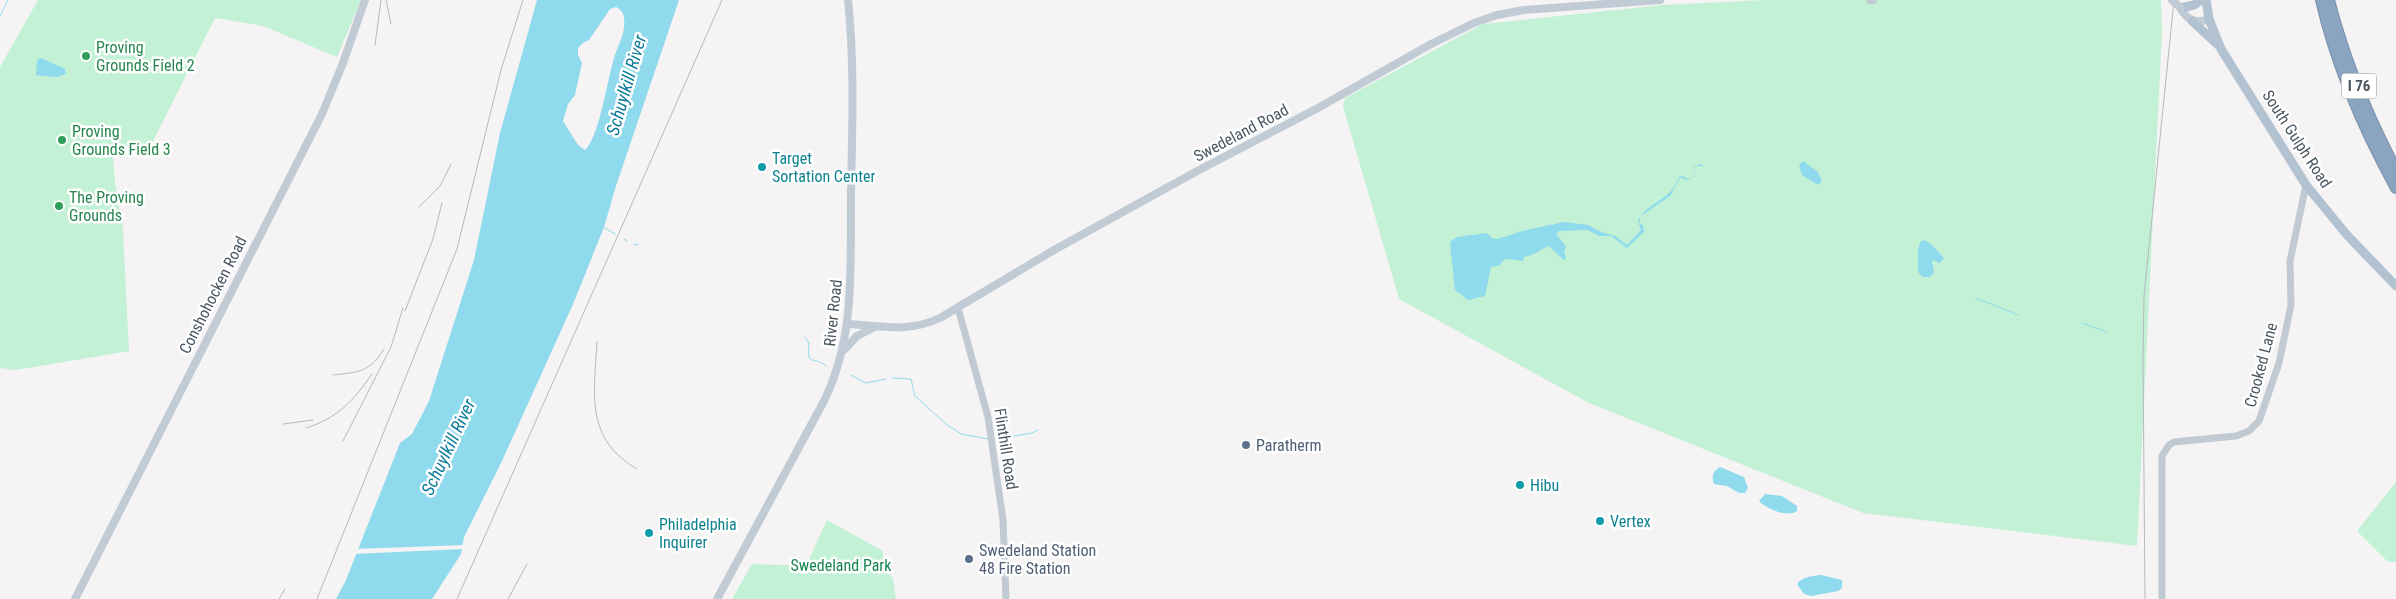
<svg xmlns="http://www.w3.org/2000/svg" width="2396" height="599" viewBox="0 0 2396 599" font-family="'Roboto Condensed',sans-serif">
<rect width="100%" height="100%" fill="#f5f3f3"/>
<!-- green -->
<path fill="#c3f1d5" d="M38,0h323l-24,57 -74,-31 -48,-8 -64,127 -39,2 3,35 8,48 6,121 -113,19 -16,-2v-301z
M1765,0h396l1,32 -25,514 -274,-33 -274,-110 -190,-104 -56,-193 2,-8 138,-74 179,-19z
M2396,482v80h-8l-31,-31z
M827,520l56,31v17l10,10 3,21h-164l20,-35 54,2z"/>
<!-- water -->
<path fill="#90daee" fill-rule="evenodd" d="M537,0h142l-63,186 -12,41 -30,75 -72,159 -38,76 -3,17 -29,45h-96l10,-19 54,-137 12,-9 17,-33 45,-141 26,-127zM616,7c4,2 8,6 8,11 2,14 -5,25 -9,37 -7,20 -16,84 -30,95l-7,-5 -15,-24 5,-17 7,-9 7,-32 -4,-8v-7l6,-6 5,-2 21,-31z
M41,58l24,11 1,5 -9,3 -21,-2 1,-15z
M1803,161l15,11 4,9 -4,4 -16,-10 -3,-10z
M1702,164v2h-8l1,10 -7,4 -8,-2 -10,18 -29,20 -2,8 4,1 1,7 -17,16 -16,-12h-12l-11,-6 -29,1 -3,3 10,12 -2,6 2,6 -2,2 -16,-14 -14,8 -10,3 -1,4 -18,-2 -5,6 -9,2 -6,29 -17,4 -13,-10 -5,-46 1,-3 6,-4 30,-4 5,5 6,1 24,-8 42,-9 24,3 13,7 14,4 12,9 14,-15 -3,-8c6,-19 33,-20 41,-45l4,-1 5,3 7,-3 -2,-10z
M1925,240l7,5 12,13 -4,5 -8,-3 2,13 -4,4h-7l-5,-5v-21l2,-9z
M1720,467l24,10 4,11 -3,5h-6l-12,-7 -13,-2c-3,-8 -1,-13 6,-17z
M1765,494l17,2 15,10v5c-10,7 -30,-2 -38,-10z
M1821,575l21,5v8l-4,3 -27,5 -7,-2 -7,-10c6,-8 16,-8 24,-9z"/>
<!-- pier -->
<path fill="#f5f3f3" d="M465,545l-1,4 -111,5 1,-5z"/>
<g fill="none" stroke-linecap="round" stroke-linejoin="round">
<!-- stream -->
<path stroke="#90daee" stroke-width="1" d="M0,16l8,-16
M603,227l12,7
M624,239l3,2
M634,244l4,1
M1976,298l42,17
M2082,323l25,9
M805,337l4,6c-3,25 5,12 17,23
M851,375l15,8 20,-4
M892,378l19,1 4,17 31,28 15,10 27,5
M997,439l35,-6 6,-3"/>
<defs>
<path id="motorway" d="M2321,0c15,65 43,130 75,188
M2329,0c15,58 39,117 67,170"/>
</defs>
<!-- motorway casing -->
<use href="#motorway" stroke="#7690ad" stroke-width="12"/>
<!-- tertiary -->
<path stroke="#c1cad2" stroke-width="7" d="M958,308l30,109 15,103 3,79
M2162,599v-143l7,-11 5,-3 62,-6 13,-5 10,-10 20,-58 12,-58 -1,-44 16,-76"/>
<!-- secondary -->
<path stroke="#c1cbd6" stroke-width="8" d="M1870,0h3
M2181,9c7,12 16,15 28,10
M848,324c33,2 60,9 92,-6l114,-68 145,-80 119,-62 113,-64 43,-21 23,-8 27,-5 136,-10
M845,349l12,-13 16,-8
M75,599l247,-485 21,-51 22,-63
M717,599l107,-198c32,-65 26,-134 27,-204 1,-66 4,-131 -3,-197"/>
<!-- primary -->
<path stroke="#b3c2d1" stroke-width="9" d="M2206,0l3,19 12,30 85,136 41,50 49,51
M2181,8l13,-3 7,-5
M2192,21l26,24"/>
<!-- motorway -->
<use href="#motorway" stroke="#8ba5c1" stroke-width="10"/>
<!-- tram -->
<path stroke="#b5b8bd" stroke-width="1" d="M2145,599l-2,-240 1,-63 30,-296"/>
<!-- rail -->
<path stroke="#b5b8bd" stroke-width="1" d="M386,0l5,24
M375,45l6,-45
M419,207l21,-21 11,-22
M405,311l28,-72 9,-36
M597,342c-3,53 -12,97 40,127
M333,375c25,-3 36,-2 51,-26
M283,424l30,-4
M306,428c32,-10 47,-27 66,-54
M343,441l48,-94 12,-39
M279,599l6,-10
M317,599l140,-350 44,-179 22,-70
M457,599l265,-599
M508,599l19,-35"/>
<!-- secondary-bridge -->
<path stroke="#c1cbd6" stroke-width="8" d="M2172,0l9,8"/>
</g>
<!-- markers -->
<g fill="#2e9e5b" stroke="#fff" stroke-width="2">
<circle cx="86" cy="56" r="5"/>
<circle cx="62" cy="140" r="5"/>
<circle cx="59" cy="206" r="5"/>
</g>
<g fill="#0f9aa8" stroke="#fff" stroke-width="2">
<circle cx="762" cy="167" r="5"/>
<circle cx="1520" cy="485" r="5"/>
<circle cx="1600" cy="521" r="5"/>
<circle cx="649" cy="533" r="5"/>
</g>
<g fill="#5c6f8a" stroke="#fff" stroke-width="2">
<circle cx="1246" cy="445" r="5"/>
<circle cx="969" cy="559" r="5"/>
</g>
<g text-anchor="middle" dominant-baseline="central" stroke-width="5" stroke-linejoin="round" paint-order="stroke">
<!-- shield labels -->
<rect fill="#fff" stroke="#808990" stroke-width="1" x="2341.5" y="73.5" width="35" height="25" rx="4"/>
<g font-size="15" font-weight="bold" fill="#4a5661">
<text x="2359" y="86">I 76</text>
</g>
<!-- leisure labels -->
<g font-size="16" fill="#27864d" stroke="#fff" text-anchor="start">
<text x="96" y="47">Proving<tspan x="96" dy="18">Grounds Field 2</tspan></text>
<text x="72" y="131">Proving<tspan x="72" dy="18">Grounds Field 3</tspan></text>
<text x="69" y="197">The Proving<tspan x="69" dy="18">Grounds</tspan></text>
</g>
<!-- street labels -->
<g font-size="16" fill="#4a5661" stroke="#fff">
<text transform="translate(1241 133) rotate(-28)">Swedeland Road</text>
<text transform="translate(2297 139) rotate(57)">South Gulph Road</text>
<text transform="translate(213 295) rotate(-63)">Conshohocken Road</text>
<text transform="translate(833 313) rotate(-84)">River Road</text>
<text transform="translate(2261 365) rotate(-75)">Crooked Lane</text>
<text transform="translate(1006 449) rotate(81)">Flinthill Road</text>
</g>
<!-- culture labels -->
<g font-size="16" fill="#0d838f" stroke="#fff" text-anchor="start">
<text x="772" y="158">Target<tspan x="772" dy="18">Sortation Center</tspan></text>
<text x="1530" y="485">Hibu</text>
<text x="1610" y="521">Vertex</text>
<text x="659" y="524">Philadelphia<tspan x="659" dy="18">Inquirer</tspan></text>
</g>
<!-- service labels -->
<g font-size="16" fill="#4e5e75" stroke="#fff" text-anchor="start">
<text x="1256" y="445">Paratherm</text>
<text x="979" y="550">Swedeland Station<tspan x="979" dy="18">48 Fire Station</tspan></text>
</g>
<!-- park labels -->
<g font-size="16" fill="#17864f" stroke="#fff">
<text x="841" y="565">Swedeland Park</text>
</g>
<!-- water labels -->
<g font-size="18" font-style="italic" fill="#0c7c9b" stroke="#fff">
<text transform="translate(626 85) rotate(-74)">Schuylkill River</text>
<text transform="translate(448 447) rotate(-65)">Schuylkill River</text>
</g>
</g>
</svg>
